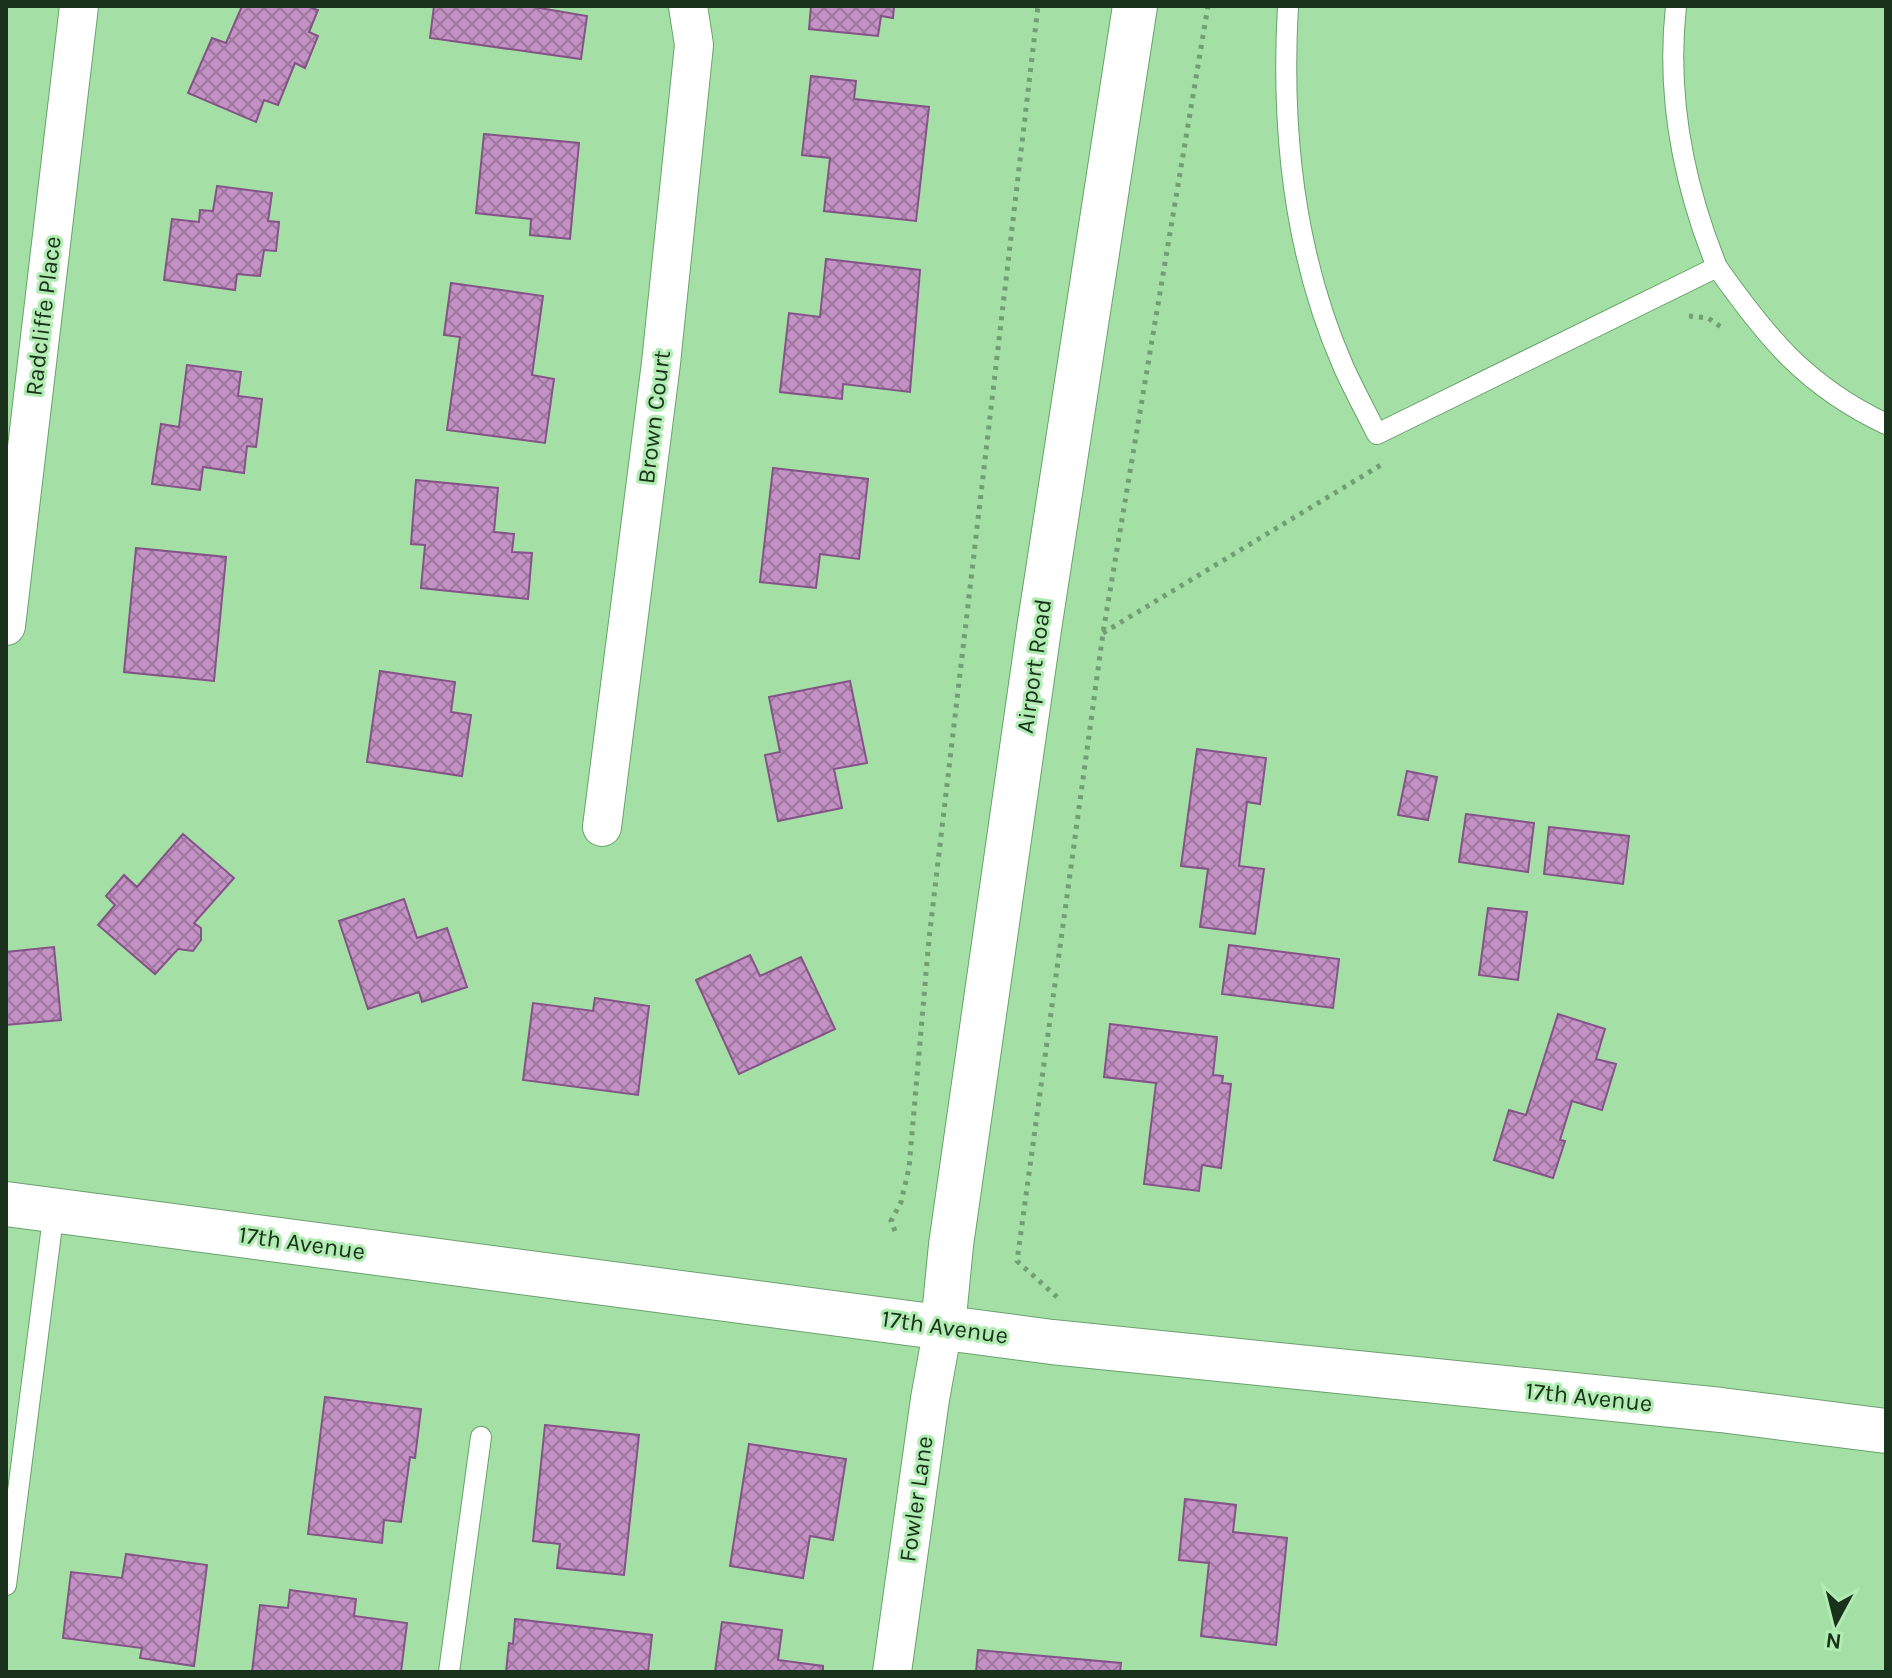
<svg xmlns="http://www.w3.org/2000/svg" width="1892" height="1678" viewBox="0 0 1892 1678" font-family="Karla,sans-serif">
<defs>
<pattern id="building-cross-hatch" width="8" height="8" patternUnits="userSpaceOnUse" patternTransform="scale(2)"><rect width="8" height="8" fill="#c391c4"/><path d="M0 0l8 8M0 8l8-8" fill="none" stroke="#9e779e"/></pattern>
</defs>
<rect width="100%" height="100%" fill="#a4dfa6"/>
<!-- building -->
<path fill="url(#building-cross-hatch)" stroke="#845387" stroke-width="2" d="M242,6h65l11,4 -9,22 9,4 -13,32 -10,-5 -17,42 -14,-5 -8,22 -68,-29 24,-55 14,5z
M434,6h94l59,10 -6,43 -151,-21z
M811,6h83l-1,12 -12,-2 -3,20 -69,-7z
M811,76l45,5 -2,18 75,8 -13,114 -92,-10 6,-53 -28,-3z
M484,134l95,9 -9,96 -40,-4 1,-16 -55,-6z
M217,186l55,7 -4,28 11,1 -3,29 -12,-1 -4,26 -23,-2 -2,16 -71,-10 8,-61 27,3 1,-12 13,1z
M826,259l94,11 -10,122 -67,-8 -1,15 -62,-7 9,-79 31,4z
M451,283l92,13 -11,79 22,4 -9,64 -98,-13 13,-93 -16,-2z
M187,365l54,7 -3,24 24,3 -6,48 -9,-1 -3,27 -41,-6 -3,23 -48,-6 9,-60 18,3z
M773,468l95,11 -9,80 -39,-5 -4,34 -56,-6z
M416,480l82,8 -4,44 20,2 -2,18 20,1 -4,46 -107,-11 4,-43 -14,-1z
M136,548l90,9 -12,124 -90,-9z
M380,671l75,11 -4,30 20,3 -9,61 -95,-14z
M850,681l17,82 -33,6 8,39 -64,13 -13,-66 15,-3 -11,-55z
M1197,749l69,9 -6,46 -13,-2 -8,64 25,3 -9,65 -55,-7 8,-58 -27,-3z
M1407,771l30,6 -9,43 -30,-5z
M1466,814l68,9 -6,49 -69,-10z
M1549,827l80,9 -6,48 -79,-10z
M183,834l51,44 -40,45 7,5v12l-8,11 -15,-2 -23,25 -57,-49 17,-20 -9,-9 18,-21 13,12z
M404,899l13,39 30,-10 20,59 -45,15 -3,-10 -51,17 -29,-88z
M1488,908l39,4 -9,68 -39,-5z
M1229,945l110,14 -6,49 -111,-14z
M54,947l7,73 -55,5v-73z
M750,955l10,21 41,-19 34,72 -96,45 -43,-94z
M595,998l54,8 -11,89 -115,-15 10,-77 60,8z
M1558,1014l47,15 -9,30 20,5 -14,46 -30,-9 -12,39 5,1 -12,37 -59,-18 15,-50 17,5z
M1110,1024l107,13 -4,38 10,1 -1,7 9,1 -10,84 -19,-3 -3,26 -55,-7 12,-101 -52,-6z
M325,1397l96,12 -6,49 -5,-1 -9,65 -17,-2 -2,23 -74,-9z
M545,1425l94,10 -15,140 -67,-7 3,-24 -27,-3z
M749,1444l97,15 -13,81 -23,-4 -7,42 -73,-12z
M1185,1499l51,6 -3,27 54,6 -11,107 -75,-9 8,-73 -30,-3z
M126,1554l81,11 -13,101 -54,-8 2,-10 -79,-10 8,-66 51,6z
M290,1590l66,9 -2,17 53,7 -6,49h-149l8,-67 28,3z
M515,1619l137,16 -4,37h-142l3,-29 4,1z
M722,1622l60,8 -4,30 45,6v6h-108z
M978,1650l143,13 -1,9h-144z"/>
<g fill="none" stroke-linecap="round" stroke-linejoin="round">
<defs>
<path id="lane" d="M1288,6c-7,122 6,249 56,362 10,22 22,44 33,66l340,-167c-34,-84 -51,-170 -41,-261
M1717,267c50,71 89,119 169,157
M6,1585l48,-375
M449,1672l32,-235"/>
<path id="street" d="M6,626l73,-620
M602,827l59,-464 33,-318 -6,-39
M892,1672l38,-273 13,-72"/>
<path id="secondary" d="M6,1204l1046,138 669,68 165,21
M943,1327l8,-82 88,-616 96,-623"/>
</defs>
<!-- lane casing -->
<use href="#lane" stroke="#69a26c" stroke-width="22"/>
<!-- street casing -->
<use href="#street" stroke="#69a26c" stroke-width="40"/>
<!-- secondary casing -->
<use href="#secondary" stroke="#69a26c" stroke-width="46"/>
<!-- path -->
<path stroke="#719f73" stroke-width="5" stroke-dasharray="4 6" stroke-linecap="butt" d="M1689,316l19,2 13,9
M1103,633l278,-168
M895,1231l-4,-10 10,-19 8,-34 20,-229 109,-933
M1057,1297l-40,-36 86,-628 105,-627"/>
<!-- lane -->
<use href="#lane" stroke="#fff" stroke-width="20"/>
<!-- street -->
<use href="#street" stroke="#fff" stroke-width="38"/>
<!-- secondary -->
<use href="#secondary" stroke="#fff" stroke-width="44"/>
</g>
<g text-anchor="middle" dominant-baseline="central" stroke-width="6" stroke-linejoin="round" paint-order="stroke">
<!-- street labels -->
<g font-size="24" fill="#1a311b" stroke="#b1ecb2">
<text transform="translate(43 316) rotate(-83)">Radcliffe Place</text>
<text transform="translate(654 417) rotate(-83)">Brown Court</text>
<text transform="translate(1034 666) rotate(-82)">Airport Road</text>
<text transform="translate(302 1243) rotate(8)">17th Avenue</text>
<text transform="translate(945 1327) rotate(8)">17th Avenue</text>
<text transform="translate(1589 1397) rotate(6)">17th Avenue</text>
<text transform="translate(916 1499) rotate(-82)">Fowler Lane</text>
</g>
</g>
<!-- border -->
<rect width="1892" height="1678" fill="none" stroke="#1a311b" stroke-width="16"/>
<!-- north arrow -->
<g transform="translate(1836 1622) rotate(187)" stroke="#b1ecb2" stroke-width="6" paint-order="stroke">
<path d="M0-6L14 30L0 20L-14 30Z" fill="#1a311b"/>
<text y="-12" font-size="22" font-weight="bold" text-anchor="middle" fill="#1a311b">N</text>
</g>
</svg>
